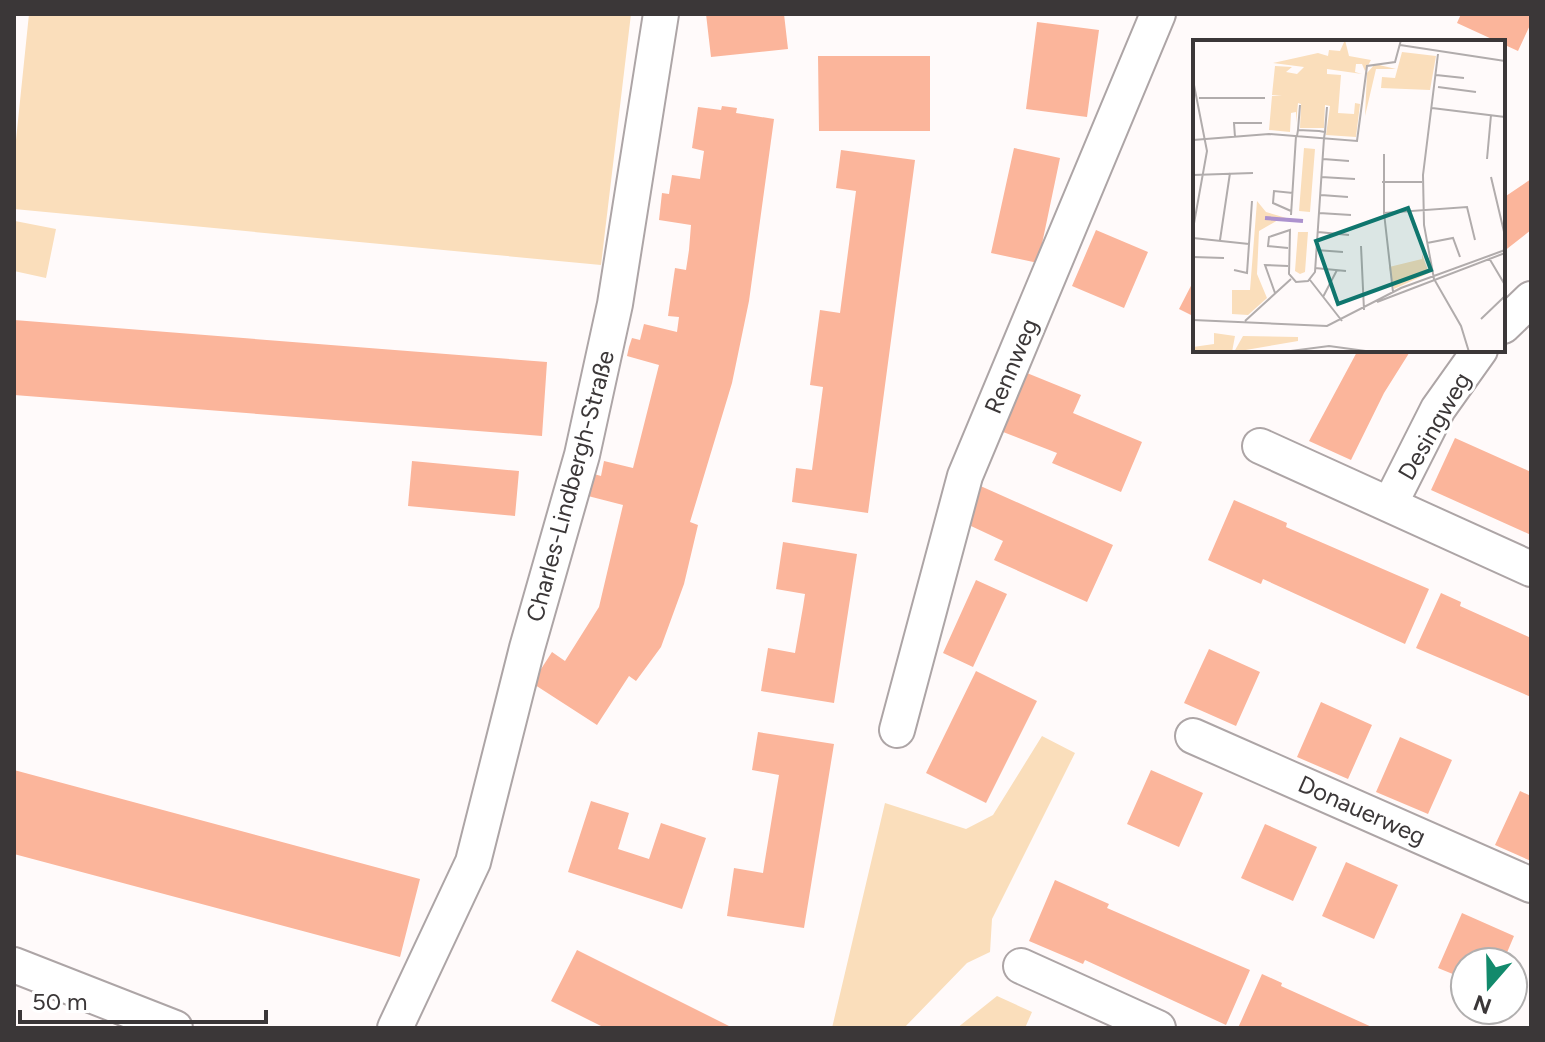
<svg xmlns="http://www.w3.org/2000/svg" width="1545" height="1042" viewBox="0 0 1545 1042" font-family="Figtree,sans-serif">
<rect width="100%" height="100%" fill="#fffafa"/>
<!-- green -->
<path fill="#fadebb" d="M29,14h602l-30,251 -587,-56v-50z
M15,221l41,8 -10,49 -32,-7z
M1042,736l33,17 -83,166 -2,33 -23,11 -63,65h-72l53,-225 81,26 27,-14z
M997,996l35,16 -7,16h-68z"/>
<!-- building -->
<path fill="#fbb59b" d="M706,14h78l4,35 -77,8z
M1461,14h70v9l-13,28 -61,-28z
M1037,22l62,8 -12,87 -61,-8z
M818,56h112v75h-111z
M722,106l15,2 -1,5 38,6 -25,182 -17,82 -42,139 8,3 -14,59 -23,63 -25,34 -7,-5 -32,49 -65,-42 20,-31 13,9 34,-54 24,-102 -35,-9 6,-22 7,2 3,-15 29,7 26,-103 -32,-9 2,-9 3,-9 8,2 4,-16 33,8 2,-15 -11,-1 7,-48 11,2 3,-20 2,-25 -32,-5 3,-27 7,1 3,-19 28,4 4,-28 -12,-3 6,-41 23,3z
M1014,148l46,10 -22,105 -47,-10z
M841,150l74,10 -47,353 -76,-11 4,-34 16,2 11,-83 -13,-2 10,-75 20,3 16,-122 -20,-3z
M1531,179v51l-28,22v-54z
M1096,230l52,22 -24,56 -52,-22z
M1195,278v39l-16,-8z
M14,320l533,42 -5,74 -528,-41z
M1358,350h53l-27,43 -33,67 -42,-19z
M1022,371l59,24 -8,18 69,29 -21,50 -69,-29 5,-10 -59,-23z
M1455,438l76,34v63l-100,-45z
M412,461l107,10 -4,45 -107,-10z
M976,484l137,61 -26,57 -93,-42 9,-19 -32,-15z
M1234,500l53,23 -1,4 143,62 -24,55 -142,-65 -2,5 -53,-24z
M783,542l74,12 -23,149 -73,-12 7,-43 27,5 8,-46 2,-13 -29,-5z
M976,580l31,14 -34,73 -30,-14z
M1441,593l20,9 -1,4 71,32v59l-115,-49z
M1209,649l51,23 -24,54 -52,-23z
M976,671l61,30 -51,102 -60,-30z
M1321,702l51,23 -24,54 -51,-22z
M758,732l76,12 -30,184 -77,-12 7,-48 29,5 2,-13 14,-85 -27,-5z
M1400,737l52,23 -24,54 -52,-22z
M14,770l406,109 -20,78 -386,-103z
M1151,770l52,23 -24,54 -52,-23z
M1520,791l11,5v65l-36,-16z
M591,801l38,12 -11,36 31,10 12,-36 45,15 -24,71 -114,-37z
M1265,824l52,23 -24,54 -52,-23z
M1346,862l52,23 -24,54 -52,-23z
M1055,880l54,24 -2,4 143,62 -24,55 -141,-65 -2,4 -54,-23z
M1462,913l52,23 -11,26h-38v17l-27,-11z
M577,950l156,78h-128l-54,-27z
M1262,974l20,9 -1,3 93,42h-136z"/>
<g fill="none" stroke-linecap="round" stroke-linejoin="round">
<defs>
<path id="minor" d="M1503,326l28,-27
M1260,446l271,123
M1390,504l48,-95 42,-59
M897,730l68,-254 193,-462
M1193,736l338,149
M14,965l161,63
M1021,966l137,62
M395,1028l78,-166 54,-214 55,-193 33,-151 46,-290"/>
</defs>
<!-- minor casing -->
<use href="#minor" stroke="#ada5a6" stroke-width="38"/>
<!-- minor -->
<use href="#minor" stroke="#fff" stroke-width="34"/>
</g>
<g text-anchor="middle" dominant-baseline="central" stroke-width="6" stroke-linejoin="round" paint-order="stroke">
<!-- street labels -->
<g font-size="24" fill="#3b3738" stroke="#fff">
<text transform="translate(1011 366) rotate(-67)">Rennweg</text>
<text transform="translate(1434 426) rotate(-60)">Desingweg</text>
<text transform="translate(570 486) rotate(-75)">Charles-Lindbergh-Straße</text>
<text transform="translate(1362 810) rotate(24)">Donauerweg</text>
</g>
</g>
<!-- overview -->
<g transform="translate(1193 40)">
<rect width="312" height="312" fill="#fffafa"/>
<path d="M152,0l4,16 22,4 -6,11 -3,-7h-6l-1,8 7,2 -35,-5v5l14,1 -3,38 16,1 1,-11 5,1 -4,33 -30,-2 4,-29 -5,-1 -1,23h-24l1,-24 -3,-1 -2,20v-11l-5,1 -1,19 -21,-2 3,-34h10l-10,-1 3,-29 17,1 -6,5 11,2 7,-7 -31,-4 45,-10 10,3 1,-6 11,1zM209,12l34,4 -6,34 -49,-2 1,-11 13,1zM182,24l21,5h-20l-11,47 2,-43zM111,108l11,1 -5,63 -11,-1zM64,161l9,11 34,10 -22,-2 -19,11 -2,43 10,24 -19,17 -16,-1v-24h18zM105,192h10l-3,40 -5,2 -5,-3zM229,214l7,19 -35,16 -5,-22 33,-8zM21,293l21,3 -3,16h-39v-5l21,-3zM50,296l55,1v4l-64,11z" fill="#fadebb"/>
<path fill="none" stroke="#ac92ce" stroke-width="4" d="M72,178l38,3"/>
<path fill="none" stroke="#b1acac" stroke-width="2" d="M207,5l105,16M245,14l-15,121 1,50 10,54 27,47 8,26M243,35l28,3M0,40l14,71 -14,78M245,47l38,5M6,58h66M239,68l73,9M105,90l2,-25M132,92l2,-25M104,96l1,-6 21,1 6,1 -1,6M42,97l-1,-14h28M0,100l76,-6 88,7 10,-75 28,-4 6,-22M191,114v59l83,-6 8,33M130,119l26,2M294,119l4,-44M0,135l60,-2M128,137l34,2M298,137l14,59M189,142h40M128,155l27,2M98,171l-18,-8 1,-12 19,2M126,173l32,2M191,173l9,79M98,175l5,-79M125,192l31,3M0,198l56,6M27,200l10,-67M234,203l26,-5 7,19M168,206l3,64M95,208l-20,-2 1,-9 21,-7 -1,44 7,8 12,-1 7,-9 9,-134M123,210l27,2M0,217l31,1M296,218l16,27M122,228l31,3M41,230l13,3 5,-72M117,240l32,41M82,253l-10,-28 23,1M130,257l14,-27M184,262l128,-49M288,279l24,-23M0,280l134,6 74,-38 104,-38M52,281l46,-42M90,312l46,-6 44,6"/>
<path fill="#0f766e" fill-opacity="0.15" stroke="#0f766e" stroke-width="4" d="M215,168l23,62 -93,34 -22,-63z"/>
<rect width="312" height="312" fill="none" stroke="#3b3738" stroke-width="4"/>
</g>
<!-- border -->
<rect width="1545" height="1042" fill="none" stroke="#3b3738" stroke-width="32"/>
<!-- north arrow -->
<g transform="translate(1489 986) rotate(200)"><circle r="38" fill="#ffffff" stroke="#b1afaf" stroke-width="2"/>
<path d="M0-6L14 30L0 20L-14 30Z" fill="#128a6c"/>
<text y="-12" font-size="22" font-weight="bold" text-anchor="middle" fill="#3b3738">N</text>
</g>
<!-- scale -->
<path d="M20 1010v12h246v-12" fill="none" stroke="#3b3738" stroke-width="4"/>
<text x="32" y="1010" font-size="24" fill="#3b3738" stroke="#ffffff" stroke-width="6" paint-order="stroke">50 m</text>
</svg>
